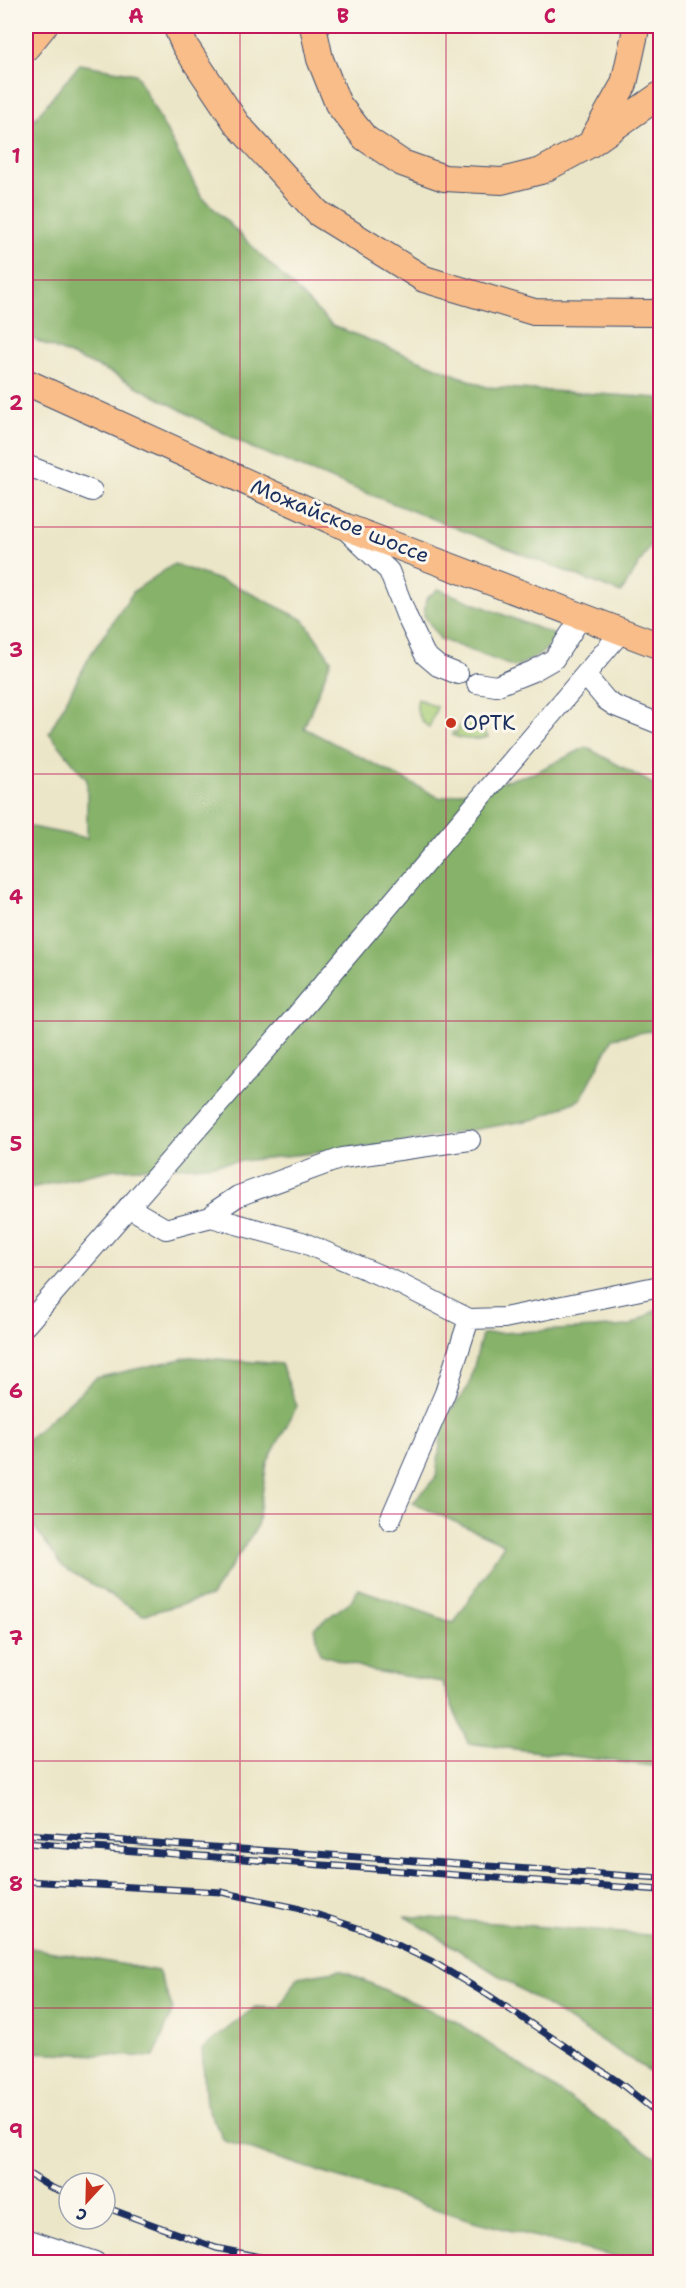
<svg xmlns="http://www.w3.org/2000/svg" width="686" height="2288" viewBox="0 0 686 2288" font-family="'Shantell Sans',sans-serif">
<rect width="100%" height="100%" fill="#fbf7ec"/>
<filter id="ink" filterUnits="userSpaceOnUse"><feTurbulence type="fractalNoise" baseFrequency=".0167" numOctaves="2"/><feDisplacementMap in="SourceGraphic" scale="12" xChannelSelector="R" yChannelSelector="G"/><feConvolveMatrix kernelMatrix="1 2 1 2 8 2 1 2 1" color-interpolation-filters="sRGB"/></filter>
<filter id="wash" filterUnits="userSpaceOnUse"><feTurbulence type="fractalNoise" baseFrequency=".008" numOctaves="4" result="noise"/><feDisplacementMap in="SourceGraphic" scale="24" xChannelSelector="R" yChannelSelector="G"/><feGaussianBlur stdDeviation="1.35" result="paint"/><feColorMatrix in="noise" values="0 0 0 0 0 0 0 0 0 0 0 0 0 0 0 0 0 1.4 0 .05"/><feComposite in="paint" operator="in"/></filter>
<g filter="url(#wash)">
<rect width="100%" height="100%" fill="#ece6c8"/>
<!-- green -->
<path fill="#aacf79" stroke="#627f6c" stroke-width="1.5" d="M418,699l19,8 -8,21c-9,-9 -15,-16 -11,-29z
M462,720l16,2 10,15c-13,4 -24,3 -36,-2l1,-3 4,1z"/>
<!-- forest -->
<path fill="#87b269" stroke="#517064" stroke-width="1.5" d="M80,64l56,10 65,122 131,129 154,62 174,11v140l-8,5 -31,50 -369,-145 -140,-75 -86,-37v-207z
M174,564l62,22 68,34 27,40 -27,68 136,70 94,-25 52,-26 74,41v241l-47,9 -32,61 -45,20 -143,25 -197,22 -81,3 -89,20v-363l61,12v-58l-38,-47 42,-79 43,-63z
M438,589l117,46c-7,18 -23,25 -41,32l-74,-28 -16,-24 2,-16z
M660,1307v460l-192,-24 -26,-61 -69,-11 -53,-17 -5,-27 36,-26 8,-12 95,34 50,-79 -91,-41 23,-26 7,-56 26,-35 13,-52 148,-8z
M190,1357l91,7 16,42 -30,57 -10,64 -46,69 -68,19 -80,-48 -33,-46 -4,-10v-70l70,-63z
M405,1916l255,20v142z
M26,1947l132,24 15,38 -19,48 -128,-5z
M340,1970l115,51 205,139v102h-26l-157,-40 -253,-81 -18,-36 -4,-56 53,-42 24,1 19,-31z"/>
</g>
<g filter="url(#ink)">
<g fill="none" stroke-linecap="round" stroke-linejoin="round">
<defs>
<path id="minor" d="M26,465l66,26
M345,529l44,42 18,46 18,38 13,11 20,8
M585,675l21,25 9,6 45,18
M477,683l19,3 37,-15 21,-12 28,-43
M128,1207l38,22 45,-12 91,25 96,41 71,36 35,-1 156,-32
M211,1217l6,-7 21,-14 104,-38 128,-18
M26,1325l269,-308 327,-386
M390,1520l55,-127 24,-74
M26,2239l69,23"/>
<path id="major" d="M176,26l9,20 52,78 81,89 106,66 110,33 119,1 7,-2
M313,26l7,33 18,45 27,34 37,25 42,15 58,3 39,-10 48,-26 71,-50
M26,48l18,-22
M594,137l30,-53 11,-50 -1,-8
M26,382l315,143 319,121"/>
</defs>
<!-- minor casing -->
<use href="#minor" stroke="#3a4a6e" stroke-width="22"/>
<!-- major casing -->
<use href="#major" stroke="#3a4a6e" stroke-width="28"/>
<!-- minor -->
<use href="#minor" stroke="#fff" stroke-width="20"/>
<!-- major -->
<use href="#major" stroke="#f8bd89" stroke-width="26"/>
<defs>
<path id="rail" d="M26,1834l634,44
M26,1843l634,47
M26,1881l195,11 76,16 73,24 63,30 55,33 132,88 40,32
M26,2172l24,15 19,7
M105,2207l111,41 68,14"/>
</defs>
<!-- rail casing -->
<use href="#rail" stroke="#1b2f5e" stroke-width="7"/>
<!-- rail -->
<use href="#rail" stroke="#fbf7ec" stroke-width="4.5" stroke-dasharray="14" stroke-linecap="butt"/>
</g>
</g>
<!-- grid -->
<path fill="none" stroke="#c2185b" stroke-width="1.5" stroke-opacity="0.55" d="M240,26v2236M446,26v2236M26,280h634M26,527h634M26,774h634M26,1021h634M26,1267h634M26,1514h634M26,1761h634M26,2008h634"/>
<!-- markers -->
<circle fill="#c8321e" stroke="#fbf7ec" stroke-width="2" cx="451" cy="723" r="6"/>
<g text-anchor="middle" dominant-baseline="central" stroke-width="6" stroke-linejoin="round" paint-order="stroke">
<!-- street labels -->
<g font-size="21" fill="#1b2f5e" stroke="#fbf7ec">
<text transform="translate(340 521) rotate(22)">Можайское шоссе</text>
</g>
<!-- poi labels -->
<g font-size="21" fill="#1b2f5e" stroke="#fbf7ec" text-anchor="start">
<text x="463" y="723">ОРТК</text>
</g>
</g>
<!-- margin -->
<rect width="686" height="2288" fill="none" stroke="#fbf7ec" stroke-width="66"/>
<!-- north arrow -->
<g transform="translate(87 2201) rotate(202)"><circle r="28" fill="#fbf7ec" stroke="#a1a7b3" stroke-width="1.5"/>
<path d="M0-4.5L10 22L0 15L-10 22Z" fill="#c8321e"/>
<text y="-9" font-size="16" font-weight="bold" text-anchor="middle" fill="#1b2f5e">С</text>
</g>
<rect x="33" y="33" width="620" height="2222" fill="none" stroke="#c2185b" stroke-width="2"/>
<g font-size="20" text-anchor="middle" font-weight="bold" fill="#c2185b">
<text x="136" y="23">A</text>
<text x="343" y="23">B</text>
<text x="550" y="23">C</text>
<text x="16" y="163">1</text>
<text x="16" y="410">2</text>
<text x="16" y="657">3</text>
<text x="16" y="904">4</text>
<text x="16" y="1151">5</text>
<text x="16" y="1398">6</text>
<text x="16" y="1645">7</text>
<text x="16" y="1891">8</text>
<text x="16" y="2138">9</text>
</g>
</svg>
